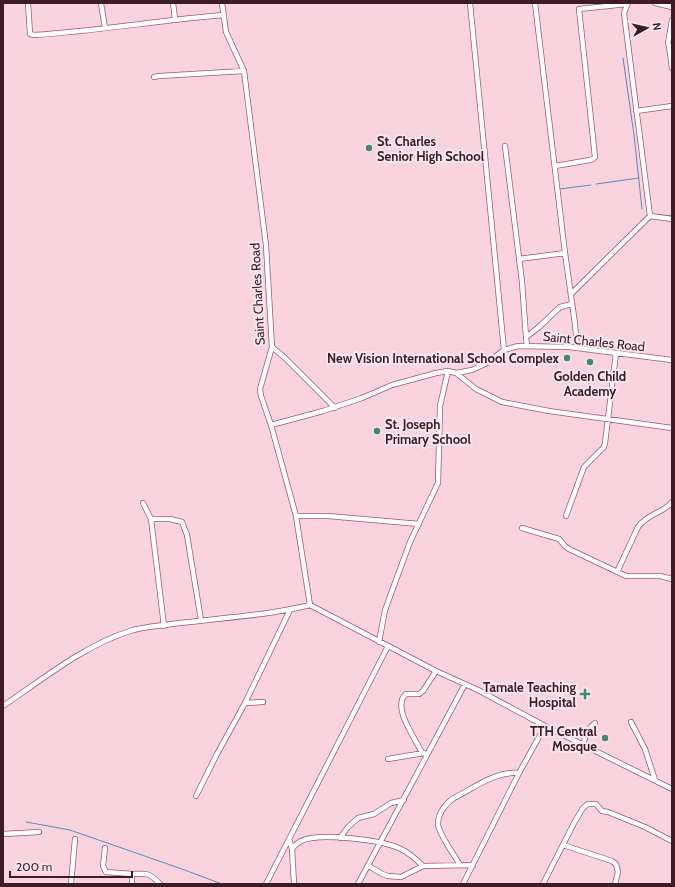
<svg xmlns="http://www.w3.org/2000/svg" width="675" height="887" viewBox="0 0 675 887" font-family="Cabin,sans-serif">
<rect width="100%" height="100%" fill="#f9d4de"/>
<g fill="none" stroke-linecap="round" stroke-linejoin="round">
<!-- stream -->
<path stroke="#538dbc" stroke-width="1" d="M623,58l11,77 8,74
M596,184l43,-6
M560,189l31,-4
M653,214l19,2
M26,822l44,8 112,39 40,15"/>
<defs>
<path id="minor" d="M28,3l2,31 4,1c64,-4 126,-15 189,-20
M101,3l4,25
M173,3l2,16
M222,3l4,29 18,39 22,174 6,102 -12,42 1,7 10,29 25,91 14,89
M470,3l34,347
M535,3l30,250 10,71 2,24
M628,3l-4,10 26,203
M655,3l17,4
M672,20l-4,23 1,3 3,3
M669,46l3,22
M154,77l5,-1 85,-5
M636,111l36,-5
M505,146l17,136 4,55
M555,166l35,-6 3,-1 2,-2 -16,-148 48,-5
M650,216l22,3
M519,259l46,-6
M571,294l79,-78
M527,346l-1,-9 13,-10 21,-20 12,-3
M272,347l12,10 51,51
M456,373l20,16 26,13 47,9 123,17
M271,425l52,-14 39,-13 30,-13 44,-12 12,-2 8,2 16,-3 15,-7 17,-13 14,-4 51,1 103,13
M143,503l8,16 13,107
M296,516h32l91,8
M566,516l18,-49 20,-20 1,-4 11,-90
M151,519h19l12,3 5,13 14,85
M522,528l37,11 6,7 4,3 57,27h34l12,3
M617,572l21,-45c10,-14 26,-14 34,-25
M379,642l6,-32 25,-68 28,-59 2,-77 8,-35
M245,703l18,-1
M3,706c40,-27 80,-60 127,-75 13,-4 29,-5 42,-7 46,-6 93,-8 138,-19l126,66 42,19 67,36 127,63
M631,722l14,27 10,31
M583,744c3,-8 5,-16 12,-21
M422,753c-6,-14 -31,-46 -16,-59h13l4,-3 13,-20
M388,759l36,-6
M196,796l21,-42 28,-51 45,-93
M3,834l36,-2
M340,838l8,-11 10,-9 16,-4 17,-11 13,-3
M289,839l3,10 2,35
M563,845l49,16 4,3 2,8 -3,12
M105,848l-2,18 3,6 26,2v10
M292,849c2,-3 5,-6 9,-8 18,-9 82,-1 100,8 8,4 16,11 22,17
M460,865c-5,-9 -22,-32 -22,-41 0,-11 8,-21 16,-26 20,-10 41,-27 65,-25
M369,866l13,8 6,2 13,1 22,-11 50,-1
M132,874c14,-1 18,-1 28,10
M71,884l4,-45
M266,884l122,-238
M358,884l107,-200
M463,884l56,-111 26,-47
M543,884l31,-61 9,-15 5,-4h8l6,7 6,1 37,15 27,14"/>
</defs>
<!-- minor casing -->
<use href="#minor" stroke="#a3546f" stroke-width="6"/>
<!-- minor -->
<use href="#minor" stroke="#fff" stroke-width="4.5"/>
</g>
<!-- markers -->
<g fill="#438679" stroke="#fae7ec" stroke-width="1.5">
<circle cx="369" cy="148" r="4"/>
<circle cx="567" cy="358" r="4"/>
<circle cx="590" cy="362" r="4"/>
<circle cx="377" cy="431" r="4"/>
<path d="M583 688h4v4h4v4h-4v4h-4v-4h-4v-4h4z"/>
<circle cx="605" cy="738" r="4"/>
</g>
<g text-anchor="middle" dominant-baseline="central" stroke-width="4" stroke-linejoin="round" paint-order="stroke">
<!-- poi labels -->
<g font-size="13" font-weight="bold" fill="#3d1c27" stroke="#fae7ec" text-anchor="end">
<text x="377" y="141" text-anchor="start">St. Charles<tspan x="377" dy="15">Senior High School</tspan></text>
<text x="559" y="358">New Vision International School Complex</text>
<text x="590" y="376" text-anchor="middle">Golden Child<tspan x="590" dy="15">Academy</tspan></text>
<text x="385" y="424" text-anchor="start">St. Joseph<tspan x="385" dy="15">Primary School</tspan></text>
<text x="576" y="687">Tamale Teaching<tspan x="576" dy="15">Hospital</tspan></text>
<text x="597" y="731">TTH Central<tspan x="597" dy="15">Mosque</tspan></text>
</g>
<!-- street labels -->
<g font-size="13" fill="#3d1c27" stroke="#fae7ec">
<text transform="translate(257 294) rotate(-93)">Saint Charles Road</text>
<text transform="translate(594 341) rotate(6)">Saint Charles Road</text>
</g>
</g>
<!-- border -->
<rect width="675" height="887" fill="none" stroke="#3d1c27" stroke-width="8"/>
<!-- north arrow -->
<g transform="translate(647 28) rotate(82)" stroke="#fae7ec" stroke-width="3" paint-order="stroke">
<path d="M0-3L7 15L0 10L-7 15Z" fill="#3d1c27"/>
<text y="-6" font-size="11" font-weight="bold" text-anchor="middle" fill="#3d1c27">N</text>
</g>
<!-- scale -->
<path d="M10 871v6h122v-6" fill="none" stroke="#3d1c27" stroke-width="2"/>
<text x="16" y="871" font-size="12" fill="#3d1c27" stroke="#fae7ec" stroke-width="3" paint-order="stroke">200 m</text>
</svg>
